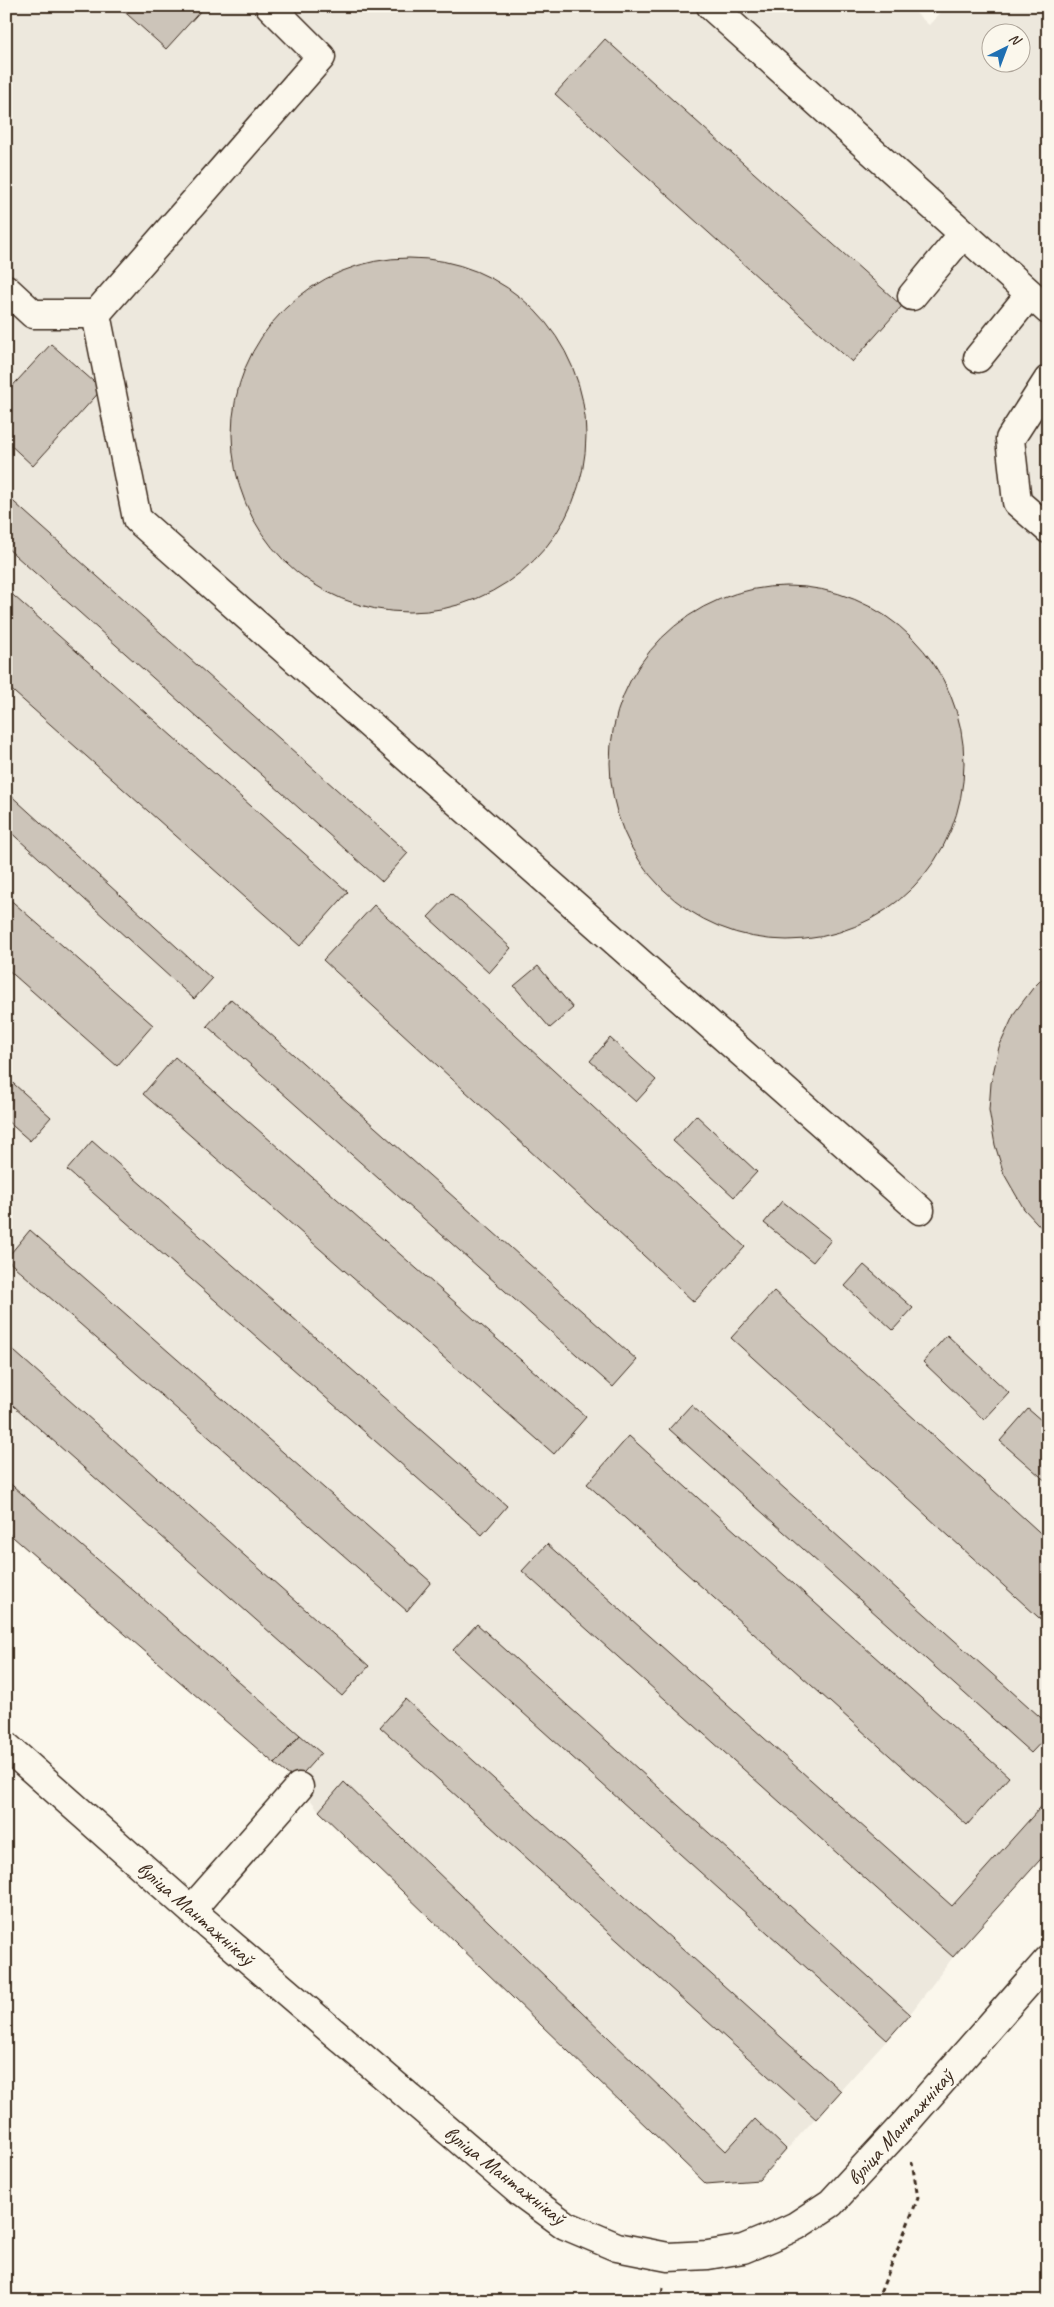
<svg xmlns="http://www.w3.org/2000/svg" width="1054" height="2307" viewBox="0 0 1054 2307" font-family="Caveat,sans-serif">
<rect width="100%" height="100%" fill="#fbf7ec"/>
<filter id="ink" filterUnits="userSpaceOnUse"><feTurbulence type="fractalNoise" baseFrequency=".02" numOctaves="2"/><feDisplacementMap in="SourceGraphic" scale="10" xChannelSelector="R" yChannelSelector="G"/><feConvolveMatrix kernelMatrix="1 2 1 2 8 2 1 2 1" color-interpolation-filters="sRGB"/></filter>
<g filter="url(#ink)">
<!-- built -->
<path fill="#ede8dd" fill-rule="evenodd" d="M6,6h902l21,19 18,-19h96l5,4v1841l-95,106 -43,57 -151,166 -53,4 -387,-373 -23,-30 -290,-250zM992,32h30v30h-30z"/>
<!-- building -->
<path fill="#ccc4b9" stroke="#3b2a1e" d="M118,6h87l-39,43z
M605,39l297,267 -50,56 -297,-268z
M232 435a177 177 0 1 1 354 0a177 177 0 1 1-354 0Z
M51,344l51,45 -69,77 -27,-25v-48z
M6,495l402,358 -26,29 -376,-335z
M610 763a177 177 0 1 1 354 0a177 177 0 1 1-354 0Z
M6,589l342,303 -48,54 -294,-261z
M6,791l206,188 -18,20 -188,-171z
M451,893l60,55 -22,25 -61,-56z
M6,896l147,129 -36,41 -111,-98z
M374,905l371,342 -51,55 -371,-342z
M538,966l35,42 -23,20 -36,-42z
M1048,973v262l-24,-26 -20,-35 -9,-29 -6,-35 2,-27 8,-36 16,-35 18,-24z
M231,999l406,361 -24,27 -406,-361z
M610,1038l46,42 -20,22 -46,-41z
M175,1057l411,360 -32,37 -411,-360z
M6,1077l45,40 -21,24 -24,-21z
M696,1115l61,57 -23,25 -61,-56z
M92,1141l415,365 -25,29 -415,-365z
M782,1201l49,39 -18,22 -49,-39z
M30,1230l401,352 -24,29 -401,-352z
M864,1265l49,43 -20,22 -48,-44z
M774,1291l274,249v86l-317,-288z
M947,1335l62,58 -25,27 -61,-58z
M6,1344l363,322 -27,30 -336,-297z
M691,1405l357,319v11l-17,18 -362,-324z
M1028,1409l20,17v57l-48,-42z
M629,1436l380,341 -42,48 -380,-341z
M6,1480l294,255 -25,29 -269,-233z
M547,1544l405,362 96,-107v52l-95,106 -431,-386z
M477,1624l433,390 -23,26 -434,-390z
M405,1699l436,392 -25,28 -436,-392z
M300,1735l21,18 -25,28 -21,-17z
M344,1782l382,369 29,-32 31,30 -27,31 -53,4 -387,-373z"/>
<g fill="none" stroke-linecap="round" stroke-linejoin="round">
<defs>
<path id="minor" d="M270,6l51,51 -225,257 41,205 783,691
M711,6l337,304
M6,289l27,25h63
M912,296l51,-62
M978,358l52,-64
M1048,380l-38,59 7,63 31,27
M6,1746l185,164 330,283 44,32 52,22 51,10 40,-2 35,-6 29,-12 24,-11 35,-23 75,-81 142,-162
M191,1910l108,-123"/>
</defs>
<!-- minor casing -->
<use href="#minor" stroke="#3b2a1e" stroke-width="31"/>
<!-- path -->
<path stroke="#3b2a1e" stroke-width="3" stroke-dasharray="5 4" stroke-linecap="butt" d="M661,2301l2,-13
M877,2301l41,-103 -6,-36"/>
<!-- minor -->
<use href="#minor" stroke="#fbf7ec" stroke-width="28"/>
</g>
</g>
<g text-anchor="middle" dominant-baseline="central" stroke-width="5" stroke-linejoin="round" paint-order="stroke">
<!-- street labels -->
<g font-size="21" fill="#3b2a1e" stroke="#fbf7ec">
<text transform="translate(196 1913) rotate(41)">вуліца Мантажнікаў</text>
<text transform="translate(900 2127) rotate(-48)">вуліца Мантажнікаў</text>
<text transform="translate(505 2175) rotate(38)">вуліца Мантажнікаў</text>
</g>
</g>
<!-- margin -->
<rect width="1054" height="2307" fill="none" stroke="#fbf7ec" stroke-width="25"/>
<rect x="12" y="12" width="1029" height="2282" fill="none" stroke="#3b2a1e" stroke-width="2" filter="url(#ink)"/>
<!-- north arrow -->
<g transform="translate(1006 48) rotate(42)"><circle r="24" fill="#fbf7ec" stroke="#aea59a"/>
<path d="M0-4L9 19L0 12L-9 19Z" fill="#1f6fb2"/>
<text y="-8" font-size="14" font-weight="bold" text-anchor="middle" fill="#3b2a1e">N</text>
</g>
</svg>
